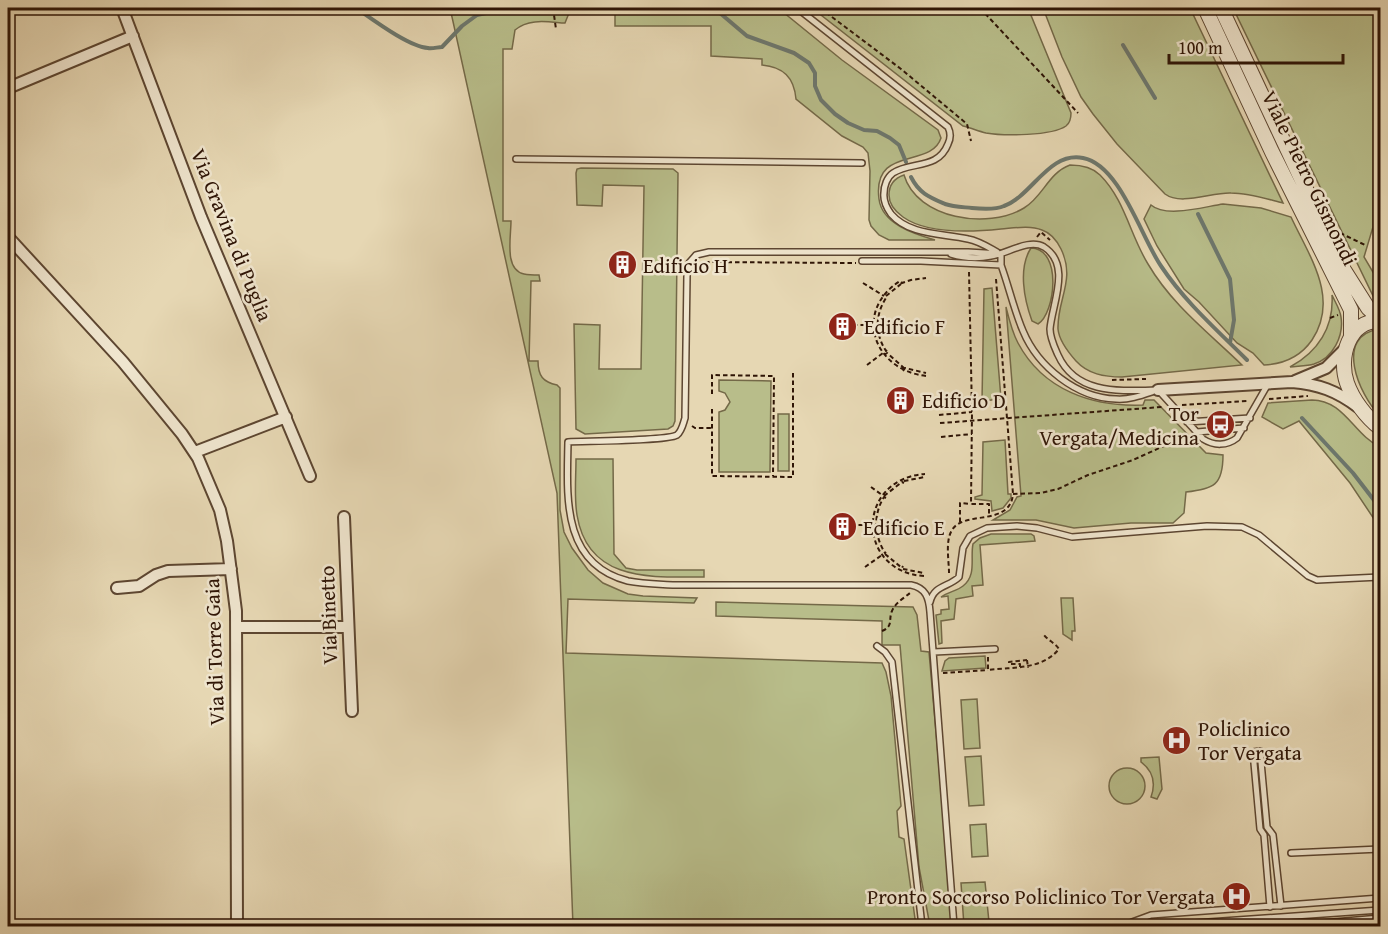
<svg xmlns="http://www.w3.org/2000/svg" width="1388" height="934" viewBox="0 0 1388 934" font-family="'Gentium Book Plus',serif">
<rect width="100%" height="100%" fill="#e6d7b3"/>
<filter id="stains"><feTurbulence type="fractalNoise" baseFrequency=".00333" numOctaves="4"/><feColorMatrix values="0 0 0 0 .2 0 0 0 0 .09 0 0 0 0 .02 0 0 0 .5 -.17"/></filter>
<radialGradient id="worn" r=".72"><stop offset=".6" stop-color="#630" stop-opacity="0"/><stop offset="1" stop-color="#630" stop-opacity=".3"/></radialGradient>
<!-- green -->
<path fill="#b8bd8a" stroke="#746948" stroke-width="1.5" d="M450,8h121l-6,15c-17,-1 -36,-5 -50,7l-3,19h-9v172h8c0,16 -7,49 13,53 5,1 10,1 15,1l1,6h-9l-2,80h9c0,15 5,21 19,24l3,3v122l4,22 8,16 16,22 15,13 25,11 15,2 54,2 -3,5 -126,-4 -2,54 316,10 4,9 5,24 10,110 -4,5 2,26 5,2 12,87h-343l-16,-433z
M615,8h163l64,52 96,70 3,8c-10,31 -69,7 -62,61 3,25 35,35 56,41h-46l-10,-5 -8,-9 -2,-6 1,-49 -2,-18 -5,-6 -21,-11 -46,-37c-2,-22 -13,-32 -34,-34v-6l-51,-3v-30h-96z
M812,8h216l43,105c0,5 -1,10 -5,13 -14,10 -63,10 -80,7 -8,-2 -15,-5 -23,-7z
M1043,8h147l93,195c-16,-4 -34,-10 -52,-10 -19,-1 -50,13 -66,1l-48,-50 -24,-30 -12,-17 -19,-40z
M1233,8h147v46h-6l-1,173 -9,30 16,27v23l-3,-3z
M1070,165c11,0 22,2 30,10 25,25 30,60 48,89 24,41 61,69 94,101l-120,12c-18,0 -34,-3 -46,-16 -8,-9 -17,-20 -18,-32 -1,-30 18,-49 3,-80 -4,-8 -10,-16 -19,-19 -12,-5 -28,-2 -41,-1 -28,3 -74,5 -98,-12 -7,-5 -14,-12 -14,-22 0,-10 6,-17 15,-20 13,44 84,55 120,33 19,-11 24,-35 46,-43z
M581,168l92,1 5,4 -3,248 -2,5 -5,3 -83,5 -9,-5 -2,-105 26,1 -1,44h42l3,-183 -41,-1 -1,21 -25,-1 -1,-32 1,-4z
M1223,204l38,4 30,9c18,39 49,81 21,123 -11,16 -28,24 -48,25l-11,-12 -16,-10 -38,-41 -15,-13 -27,-43 -13,-27 7,-14c15,13 52,2 72,-1z
M1031,248c32,1 24,66 7,76l-6,-3c-8,-22 -14,-53 -1,-73z
M992,288l9,111 -19,2 2,-112z
M1332,295c3,7 8,14 9,22 3,19 -8,41 -27,47 -7,2 -16,2 -24,3 28,-15 44,-40 42,-72z
M1006,307c3,12 6,25 12,36 25,47 74,64 125,62l2,-5h9l52,53 17,2c0,30 -9,34 -37,37l-2,21 -11,10h-42l-57,5 -38,-8h-43l17,-10 7,-13 4,-1z
M1380,329v87c-21,-21 -47,-81 0,-87z
M719,380l52,1 -1,91h-51v-60l6,-2 5,-8 -5,-9 -6,-2z
M1312,400c32,0 42,35 68,47v81l-30,-45 -51,-62 -16,8 -21,-12 6,-14z
M778,414h11v57h-11z
M1005,440l3,54h3v4l-8,10 -11,3 -1,-10 -16,-2v-2l7,-2 1,-53z
M576,459h37l1,95 12,14 11,2h67v7c-51,0 -116,6 -127,-62 -3,-18 -1,-37 -1,-56z
M991,534h40l3,2 1,5 -55,4 3,40 -11,1 1,10 -17,3 -2,20 -13,2 1,22 -3,1 -3,-29 5,-1v-4l8,-1 -1,-13 -7,1c7,-5 16,-6 22,-11 14,-11 7,-28 10,-42l7,-6z
M1061,598h12l2,33h-3v9l-9,-6z
M716,602l197,5 4,8 4,36 8,1 24,274h-23l-11,-59 -19,-222h-18v-24l-166,-5z
M985,656l1,12 -44,3 3,-10 4,-3z
M977,699l3,49 -16,1 -3,-49z
M981,756l3,49 -15,1 -4,-49z
M1159,757l3,32 -5,10 -6,-2c5,-14 2,-26 -10,-35v-4z
M1109 786a18 18 0 1 1 36 0a18 18 0 1 1-36 0Z
M986,824l2,32 -16,1 -2,-32z
M985,882l4,40h3l1,4h-29l-3,-43z"/>
<g fill="none" stroke-linecap="round" stroke-linejoin="round">
<!-- stream -->
<path stroke="#6d776d" stroke-width="4" d="M356,8c16,11 53,39 72,40 4,1 10,-1 14,-1l20,-21 15,-11 32,-7
M714,8l33,28 47,17 15,10 6,10v13l6,14 14,14 13,9 16,7 13,1 13,7 9,7 7,17
M1123,45l32,53
M911,177c8,16 18,20 34,27 9,3 18,3 27,4 10,1 23,2 32,-2 28,-10 45,-55 79,-48 37,7 58,79 78,108 24,36 56,64 86,94
M1198,214l32,65 4,41 -4,23
M1302,418l51,55 27,35"/>
<defs>
<path id="service" d="M797,8l151,119c3,6 3,11 0,17 -10,26 -37,17 -55,29 -6,4 -9,13 -9,20 -1,8 2,14 7,21 19,22 52,19 77,25 11,2 20,8 29,13
M516,159l346,4
M951,254c13,4 26,5 40,2 16,-2 38,-18 53,-9 28,18 8,57 6,82 0,9 4,17 8,26 18,40 62,36 100,35
M1001,254v11c8,22 13,45 22,66 15,36 54,67 93,68 12,1 24,-3 36,-7
M862,261h59l80,4
M1159,391l44,48c11,7 24,7 34,-1l31,-54
M1187,422l63,-4
M1197,432l47,-4
M930,602c4,-17 19,-15 29,-25l4,-29 7,-12 17,-8 30,-2 20,2 35,9 135,-11 35,1 17,8 49,41 9,4 63,-3
M877,646l8,6 7,10 30,264
M934,652l61,-3
M1291,853l89,-4
M1270,907l-6,-72 -4,-6 -7,-77 7,-1 7,76 6,8 8,71
M109,926l128,-2
M954,926l-24,-314c-1,-14 -4,-24 -19,-27h-236c-16,-1 -32,-1 -47,-4 -67,-17 -61,-85 -60,-139 17,-1 99,-1 109,-7 5,-4 6,-11 8,-17l2,-143 2,-12 7,-8 13,-3h259l33,2
M1129,926l3,-4 19,-7 229,-17
M1152,926l228,-16
M1288,926l92,-8"/>
<path id="minor" d="M122,8l79,209 109,259
M8,88l125,-52
M8,237l115,125 59,72 16,24 22,52 7,31 9,70 1,315
M1295,381l31,-13 20,-20
M1158,390l134,-8c26,2 45,9 66,25
M195,452l91,-35
M344,517l8,194
M117,588l22,-2 17,-11 12,-4 63,-2
M237,627h111"/>
<path id="tertiary" d="M1205,8l67,144 79,158v26
M1221,8l123,262 24,38 12,11
M1380,321c-31,-1 -42,36 -33,62 6,17 19,34 33,45"/>
</defs>
<!-- service casing -->
<use href="#service" stroke="#5d4631" stroke-width="8"/>
<!-- minor casing -->
<use href="#minor" stroke="#5d4631" stroke-width="14"/>
<!-- tertiary casing -->
<use href="#tertiary" stroke="#5d4631" stroke-width="16"/>
<!-- path -->
<path stroke="#2f1506" stroke-width="2" stroke-dasharray="4.5 3" stroke-linecap="butt" d="M553,8l3,21
M820,8l81,61 66,55 4,17
M980,8l98,105
M1340,233l25,12
M1037,237l4,-5 9,8
M705,262l151,1
M969,272l3,140 -1,92h18v12
M996,279l17,215
M863,283l21,13
M886,296l15,-12 1,2
M1330,318l8,-3
M861,325h19
M887,350l-1,1c-11,-17 -11,-36 0,-53l2,1
M884,355l3,-2 17,15v-2
M867,365l16,-12
M903,371l2,-3 21,5
M926,376c-53,-6 -73,-65 -26,-95l2,2 9,-3 15,-2
M1112,380l34,-1
M712,394v-19l62,1 -1,100
M1269,399l39,-3
M1182,405l66,-4
M712,409v67l81,1v-104
M939,415l33,-3
M940,423l222,-16
M692,426l3,2h17
M941,437l31,-3
M904,481l21,-4
M871,487l11,8
M884,496l18,-14 2,1
M886,498l-2,-1c-11,18 -10,38 1,56l1,-1
M960,522v-19l11,1
M861,525h12
M885,554l17,14 1,-2
M865,567l17,-12
M903,569l21,4
M949,573c0,-12 -4,-32 3,-43 12,-20 58,-3 61,-36l28,-1 17,-4 30,-14 45,-15 55,-25
M924,576c-68,-4 -69,-97 1,-102
M882,631c12,-5 6,-11 10,-20 3,-8 12,-13 18,-18
M988,657v13c25,-3 54,0 71,-21 -4,-6 -10,-8 -15,-14
M1020,667v-3h-11v-2l18,-2
M943,673l45,-3
M1048,925v1"/>
<!-- service -->
<use href="#service" stroke="#efe5ce" stroke-width="5"/>
<!-- minor -->
<use href="#minor" stroke="#efe5ce" stroke-width="10"/>
<!-- tertiary -->
<use href="#tertiary" stroke="#efe5ce" stroke-width="14"/>
<!-- path-bridge -->
<path stroke="#2f1506" stroke-width="2" stroke-dasharray="4.5 3" stroke-linecap="butt" d="M853,325h27
M851,525h27
M1027,660l1,8"/>
</g>
<!-- icons -->
<defs>
<symbol id="building-disc" viewBox="-11 -11 22 22"><circle r="9.5" fill="#8f2418" stroke="#efe5ce"/><path d="M-4-6H4V6H1V3H-1V6H-4ZM-2.5-4.3h1.7v1.8h-1.7ZM.8-4.3h1.7v1.8H.8ZM-2.5-1h1.7V.8h-1.7ZM.8-1h1.7V.8H.8Z" fill="#fff"/></symbol>
<symbol id="bus-disc" viewBox="-11 -11 22 22"><circle r="9.5" fill="#8f2418" stroke="#efe5ce"/><path d="M-5-6H5V4H4V6H2V4H-2V6H-4V4H-5ZM-3.5-4V0h7V-4ZM-3.5 1.2v1.5H-2V1.2ZM2 1.2v1.5H3.5V1.2Z" fill="#fff"/></symbol>
<symbol id="hospital-disc" viewBox="-11 -11 22 22"><circle r="9.5" fill="#8f2418" stroke="#efe5ce"/><path d="M-5-5h3v3.5h4V-5h3V5h-3V1.5h-4V5h-3Z" fill="#fff"/></symbol>
</defs>
<g fill-rule="evenodd">
<use href="#building-disc" x="606" y="248" width="33" height="33"/>
<use href="#building-disc" x="826" y="310" width="33" height="33"/>
<use href="#building-disc" x="884" y="384" width="33" height="33"/>
<use href="#bus-disc" x="1204" y="408" width="33" height="33"/>
<use href="#building-disc" x="826" y="510" width="33" height="33"/>
<use href="#hospital-disc" x="1160" y="724" width="33" height="33"/>
<use href="#hospital-disc" x="1220" y="880" width="33" height="33"/>
</g>
<g text-anchor="middle" dominant-baseline="central" stroke-width="5" stroke-linejoin="round" paint-order="stroke">
<!-- street labels -->
<g font-size="21" fill="#2f1506" stroke="#efe5ce">
<text transform="translate(1310 178) rotate(64)">Viale Pietro Gismondi</text>
<text transform="translate(232 235) rotate(68)">Via Gravina di Puglia</text>
<text transform="translate(328 615) rotate(-92)">Via Binetto</text>
<text transform="translate(214 652) rotate(-92)">Via di Torre Gaia</text>
</g>
<!-- poi labels -->
<g font-size="21" fill="#2f1506" stroke="#efe5ce" text-anchor="start">
<text x="643" y="265">Edificio H</text>
<text x="864" y="326">Edificio F</text>
<text x="922" y="400">Edificio D</text>
<text x="1199" y="413" text-anchor="end">Tor<tspan x="1199" dy="24">Vergata/Medicina</tspan></text>
<text x="863" y="527">Edificio E</text>
<text x="1198" y="728">Policlinico<tspan x="1198" dy="24">Tor Vergata</tspan></text>
<text x="1215" y="896" text-anchor="end">Pronto Soccorso Policlinico Tor Vergata</text>
</g>
</g>
<!-- margin -->
<rect width="1388" height="934" fill="none" stroke="#e6d7b3" stroke-width="30"/>
<rect x="9" y="9" width="1370" height="916" fill="none" stroke="#2f1506" stroke-width="3"/>
<rect x="15" y="15" width="1358" height="904" fill="none" stroke="#2f1506" stroke-width="1.5"/>
<!-- scale -->
<path d="M1169 54v9h174v-9" fill="none" stroke="#2f1506" stroke-width="3"/>
<text x="1178" y="54" font-size="18" fill="#2f1506" stroke="#efe5ce" stroke-width="4.5" paint-order="stroke">100 m</text>
<rect width="100%" height="100%" filter="url(#stains)"/>
<rect width="100%" height="100%" fill="url(#worn)"/>
</svg>
